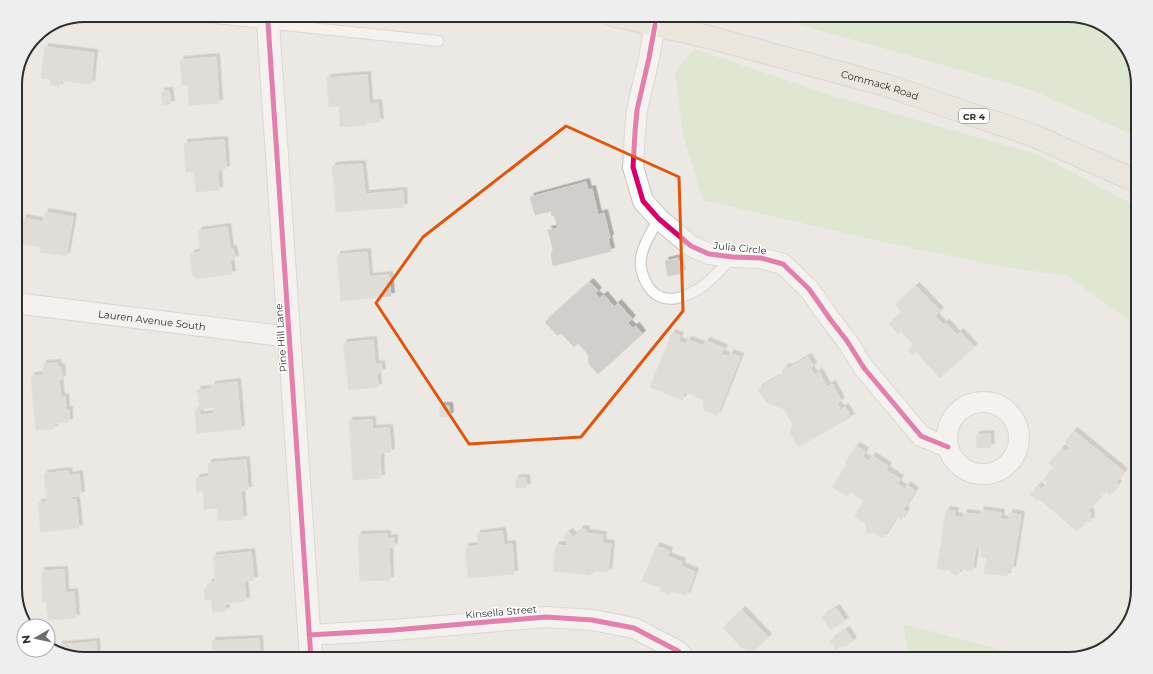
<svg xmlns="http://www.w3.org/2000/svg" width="1153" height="674" viewBox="0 0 1153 674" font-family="Montserrat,sans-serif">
<defs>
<filter id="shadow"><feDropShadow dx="3.5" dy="-3.5" stdDeviation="0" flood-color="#0004"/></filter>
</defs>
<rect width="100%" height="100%" fill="#ece8e4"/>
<!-- green -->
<path fill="#cee6be" d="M765,15h303l35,9 26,26 9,31v56l-107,-47z
M694,49l143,48 202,58 99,52v123l-12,-12 -58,-42 -64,-9 -112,-23 -189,-44 -20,-65 -8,-63z
M903,624l99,26 17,9h-110z"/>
<!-- building -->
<path fill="#d1cecb" stroke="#d7d4d0" filter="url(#shadow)" d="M45,47l49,6 -3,31 -31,-3 -1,6 -9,-2v-6l-9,-1z
M216,57l3,46 -30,2 -1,-20h-6l-2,-25z
M367,75l2,29 9,-1 2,19 -15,1v2l-25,2 -1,-21 -10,1 -2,-29z
M169,91l2,13 -8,1 -2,-13z
M224,140l2,29 -8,1 1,20 -23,2 -2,-20h-8l-2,-29z
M362,164l3,30 38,-3 1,16 -68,5 -4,-46z
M586,182l2,8 4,-1 6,26 6,-2 6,25h-2l3,13 -58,15 -2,-11 2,-6 -5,-19 10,-2 -4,-13 -2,1 -1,-5 -16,4 -5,-18z
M45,212l28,5 -7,39 -26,-4 1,-5 -22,-4 4,-25 20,4z
M227,227l3,22h3l2,10h-5l2,15 -37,5v-3h-2l-3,-22 11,-2 -3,-21z
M367,252l2,25 20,-2 2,21 -50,5 -4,-46z
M678,258l4,15 -14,3 -3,-15z
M590,282l8,9 -3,3 5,4 4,-3 10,12 4,-4 14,16 -4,4 5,5 3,-2 6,8 -44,40 -9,-10 -1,-10 -10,-11 -4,4 -12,-13 -5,1 -12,-13z
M916,286l24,25 -5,5 8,9 3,-2 11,12 3,-3 14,15 -34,31 -24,-26 -3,3 -5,-5 6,-5 -13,-14 -3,3 -9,-10 13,-12 -7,-7z
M672,333l8,3 -2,5 8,3 2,-4 16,6 2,-5 18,7 -3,6 8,3 1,-4 10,4 -23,58 -13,-5 -1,-10 -18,-8 -3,8 -32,-13z
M373,340l2,25 6,-1 1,8 -5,1 1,14 -29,3 -6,-47z
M808,357l5,9 -3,2 4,7 5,-3 8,15 5,-3 9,17 -4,3 4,6 4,-3 6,10 -53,30 -8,-15 3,-7 -9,-16 -18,-7 -8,-13 22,-13 5,-9 4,1z
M57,363l1,4h3l1,12h-3l2,19 4,-1 1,13h3v12l-16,2 1,5 -18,1 -5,-54 13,-1 -1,-11z
M237,382l4,47 -44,4 -2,-23h4l1,5 14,-1v-7l-14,2 -3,-19 15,-1v-4z
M440,406h9l1,10 -10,1z
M372,420v9l17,-1 2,24 -11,1 1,25 -28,2 -4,-59z
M1074,431l50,41 -8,10 2,2 -8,11 -5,-4 -18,21h3l1,9 -7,1 -7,9 -38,-32 -1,2 -8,-6 8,-9 4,3 5,-6 -4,-3 10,-13 -4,-4 13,-15 4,4 4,-5 -5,-5z
M990,434l1,13 -14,1 -1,-13z
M856,446l9,5 -3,6 7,4 3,-5 16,10 -2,4 14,9 -3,5 8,5 2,-4 8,6 -12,19 3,1 -5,9 -5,-3 -13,21 -10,-6 -6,1 -2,-9h2l-12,-8 9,-15 -14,-9 -3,4 -15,-9 15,-23 -2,-1z
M246,460l2,30 -7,1 2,28 -25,2 -1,-13 -13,1 -1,-18 -6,1 -1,-14 13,-1 -1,-14z
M68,471l1,5 10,-2 2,21 -11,2 1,3h5l3,28 -38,4 -3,-29 9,-1 -3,-28z
M526,478l1,9 -11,1 -1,-9z
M946,510l9,1 -1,5 9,2 1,-5 16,2 1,-5 20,3 -1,6 8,1 1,-7 12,2 -9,55 -4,-1 -1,7 -23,-3 3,-15 -6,-1 1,-4 -2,-1 1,-5h-5l-4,24 -13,-2 -1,6 -8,-2 1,-2 -14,-2z
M581,529l5,1v3l17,2 -1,8 9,1 -3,28 -17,-2v5l-38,-4 3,-26 11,1v-5l-4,-4 6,-5 5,5z
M502,531l2,14 8,-1 2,30 -46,4 -3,-31 13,-1 -1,-12z
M387,534v5l7,-1v9h-5l1,33 -30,1 -2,-46z
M656,546l13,5 -2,5 15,6 -1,4 14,6 -9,24 -14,-6 -2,5 -10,-4 2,-3 -20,-7z
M251,552l3,28 -10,1 2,20 -21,3 1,7 -13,1 -2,-13 -6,1 -1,-11 5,-1v-5l7,-1 -3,-26z
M64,570l1,23 9,-1 2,26 -28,2 -2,-18h-3l-2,-31z
M836,608l9,13 -14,9 -9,-13z
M742,610l26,27 -18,17 -7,-7 -1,1 -19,-20z
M846,630l7,11 -9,6 -1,-2 -7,5 -6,-9z
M259,639l1,20h-44l-3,-3 -1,-15z
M96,642l1,17h-12l-25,-7 -1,-7z"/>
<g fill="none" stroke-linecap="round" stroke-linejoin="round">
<defs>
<path id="service" d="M185,15l253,26
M659,219c-7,12 -16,25 -18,39 -2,13 6,34 20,39 9,4 21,1 30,-4 16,-7 29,-23 42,-36"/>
<g id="minor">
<path d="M655,25l-6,33 -12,52 -2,22 -2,35 10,34 16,18 32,27 18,8 24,3 28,1 22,6 26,25 21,30 17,22 17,27 57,68 27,11"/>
<path id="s1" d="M15,303l275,34"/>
<circle cx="983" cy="438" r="36"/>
<path d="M309,635l85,-5 152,-13 46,3 42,8 44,23 7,8"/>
</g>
<path id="tertiary" d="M267,15l1,8 43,636"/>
<g id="primary">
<path id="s2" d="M613,15l99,23 173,47 147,50 106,47"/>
</g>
</defs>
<!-- service casing -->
<use href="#service" stroke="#c5c4c5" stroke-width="12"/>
<!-- minor casing -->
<use href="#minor" stroke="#c5c4c5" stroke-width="22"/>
<!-- tertiary casing -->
<use href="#tertiary" stroke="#c5c4c5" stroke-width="24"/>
<!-- primary casing -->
<use href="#primary" stroke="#c6c5c4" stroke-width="24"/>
<!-- service -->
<use href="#service" stroke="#fcfcfb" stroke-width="10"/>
<!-- minor -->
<use href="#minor" stroke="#fcfcfb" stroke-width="20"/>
<!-- tertiary -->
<use href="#tertiary" stroke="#fcfcfb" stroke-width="22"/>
<!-- primary -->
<use href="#primary" stroke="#e8e4d6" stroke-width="22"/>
<defs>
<path id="cycleway" d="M267,15l1,8 43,636
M655,25l-6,33 -12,52 -2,22 -2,35 10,34 16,18 32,27 18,8 24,3 28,1 22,6 26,25 21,30 17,22 17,27 57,68 27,11
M309,635l85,-5 152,-13 46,3 42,8 44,23 7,8"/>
</defs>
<!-- cycleway casing -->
<use href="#cycleway" stroke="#fff" stroke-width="8"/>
<!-- cycleway -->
<use href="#cycleway" stroke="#d6006c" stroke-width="5"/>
</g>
<!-- marked area -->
<path d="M0 0H1153V674H0ZM566,126l113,51 4,134 -102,126 -112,7 -93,-141 47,-66z" fill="#ece8e4" fill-opacity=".55" fill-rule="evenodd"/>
<path fill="none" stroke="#df570e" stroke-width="3" stroke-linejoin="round" d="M566,126l113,51 4,134 -102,126 -112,7 -93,-141 47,-66z"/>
<g text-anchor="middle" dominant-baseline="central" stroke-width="3" stroke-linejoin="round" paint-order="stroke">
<!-- shield labels -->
<rect fill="#fff" stroke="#6d6d6d" stroke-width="1" x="959" y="109" width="30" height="14" rx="3"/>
<g font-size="9" font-weight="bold" fill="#2e2e2e">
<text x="974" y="116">CR 4</text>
</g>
<!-- street labels -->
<g font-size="10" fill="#2e2e2e" stroke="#fff">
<text stroke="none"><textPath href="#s2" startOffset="276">Commack Road</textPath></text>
<text transform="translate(740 248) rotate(6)">Julia Circle</text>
<text stroke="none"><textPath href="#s1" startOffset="138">Lauren Avenue South</textPath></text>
<text transform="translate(281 338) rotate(-94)">Pine Hill Lane</text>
<text transform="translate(501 612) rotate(-5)">Kinsella Street</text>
</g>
</g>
<!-- crop -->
<path d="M0 0H1153V674H0ZM85 22H1068A63 63 0 0 1 1131 85V589A63 63 0 0 1 1068 652H85A63 63 0 0 1 22 589V85A63 63 0 0 1 85 22Z" fill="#eee" fill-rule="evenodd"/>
<path fill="none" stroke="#2e2e2e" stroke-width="2" d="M85 22H1068A63 63 0 0 1 1131 85V589A63 63 0 0 1 1068 652H85A63 63 0 0 1 22 589V85A63 63 0 0 1 85 22Z"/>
<!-- north arrow -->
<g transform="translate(36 638) rotate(261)"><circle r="19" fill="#ffffff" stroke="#ababab"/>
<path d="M0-3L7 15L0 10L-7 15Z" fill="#706f6e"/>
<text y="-6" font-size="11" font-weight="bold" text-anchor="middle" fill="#2e2e2e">N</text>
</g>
</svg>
